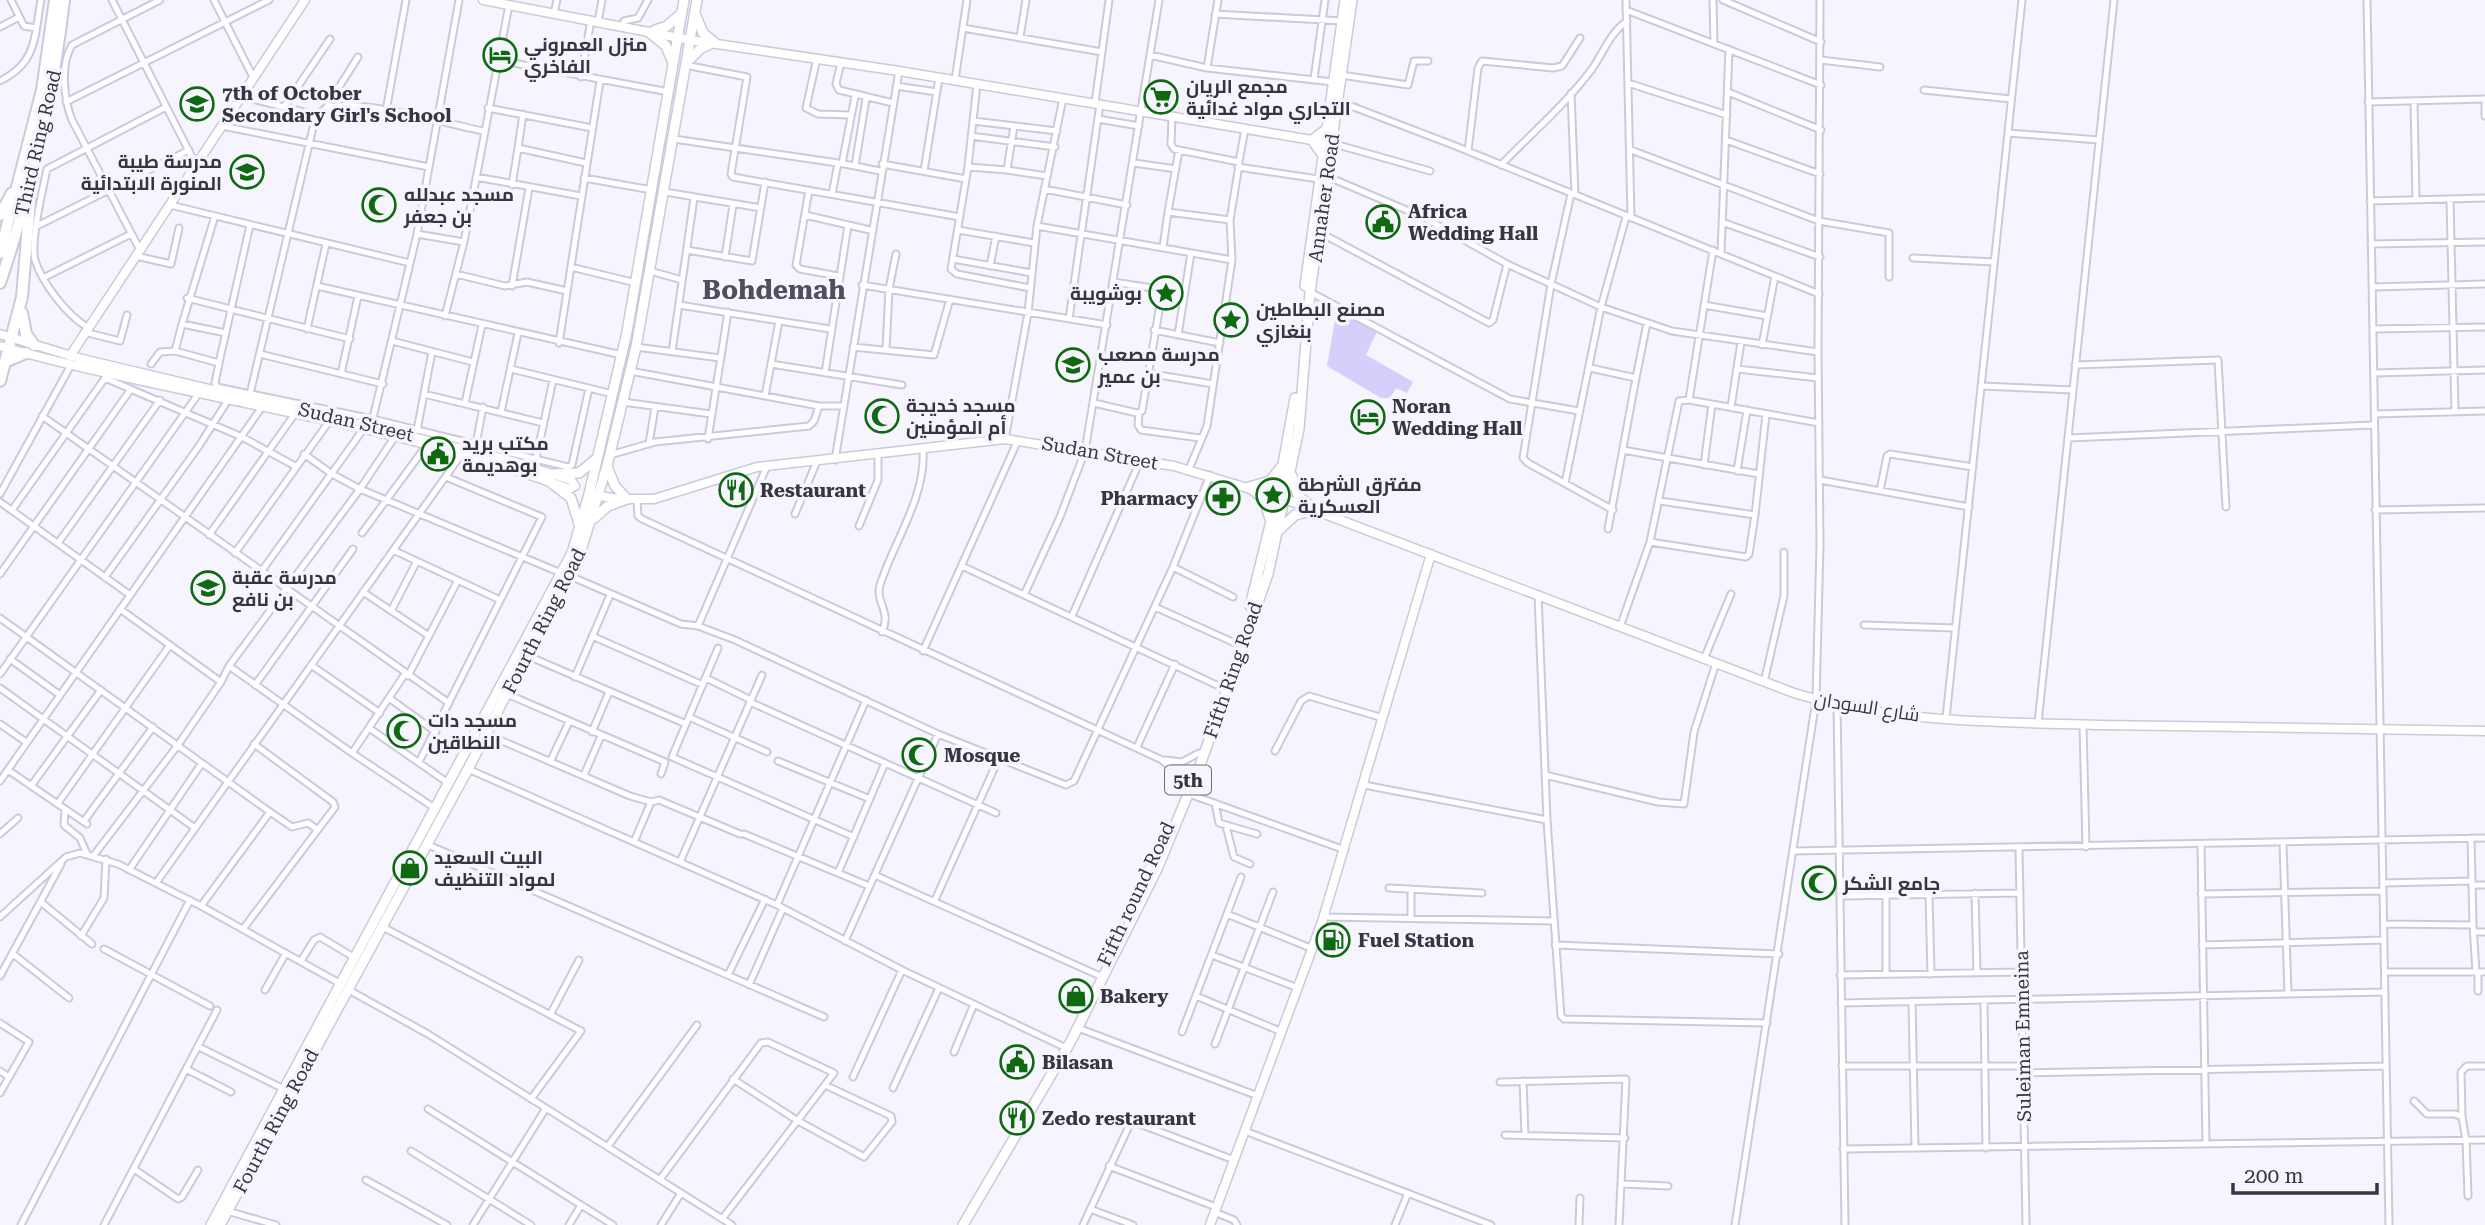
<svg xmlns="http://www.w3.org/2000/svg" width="2485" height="1225" viewBox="0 0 2485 1225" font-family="'Roboto Serif',Cairo,serif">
<rect width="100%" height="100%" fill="#f6f4fd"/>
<!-- green -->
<path fill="#d6cefb" d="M1337,308l40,23 -11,24 47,27 -6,11 -11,-5 -6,10h-9l-54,-32z"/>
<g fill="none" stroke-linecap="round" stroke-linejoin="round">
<defs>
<path id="street" d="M11,0l13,26 12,2
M112,0l84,165
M214,0l39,77
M1626,0l5,218
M1713,0l1,44
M1723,0l98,42
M2367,0l22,1225
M1626,10l195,75
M554,13l3,-13
M1215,14l127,7
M598,22l4,-22
M622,26l2,-5 14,-3 10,-18
M0,27l19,-10
M963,28l139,24
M1020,37l6,-37
M1150,55l57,13 126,14
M817,58l-11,50 12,6 33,1
M497,60l172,32
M1821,60l59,7
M841,62l-5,22 3,6 54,13
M685,65l62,12 -16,97 2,3 227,40
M1207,68l11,-68
M1341,75l67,10 6,-24h14
M581,77l10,-57
M1314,79l11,-79
M955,80l12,-80
M0,81c38,-19 34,-44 41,-81
M1628,83l99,32
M896,86l41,6
M1924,90l87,9
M1728,92l93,38
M1571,93l4,102
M240,96l76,19
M1338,101l115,44 366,149
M2414,101l2,99
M66,102l203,-102
M2368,102l117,-3
M1095,103l14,-103
M2485,104v12
M284,107l46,-68
M326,108c30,-11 122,16 157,23
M488,108l104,20
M386,111l20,-111
M523,114l-5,34 68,15
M1172,116l-1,28 3,5 65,13 6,-33
M1098,119l41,7
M973,121l84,10
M222,126l207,41
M1014,126l-7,44 -39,-3 -17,102 6,5 73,14
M2008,133l91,7
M971,136l84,11
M674,139l164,24 -6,31
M1726,140l94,34
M1331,143l99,28
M1179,150l-11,62 62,8 2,40 -25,166 -18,43
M1631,150l188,71 70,12v44
M1468,151l10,-83 4,-7 71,7 9,-2 18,-28
M838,163l17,3 11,-67
M1134,163l42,6
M842,164l13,-68
M882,164l84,15
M1501,165c30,-31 65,-61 91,-96 12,-17 17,-35 35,-48
M855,166l25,5
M968,167l9,-83
M1238,167l80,12
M1007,170l40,6
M924,171l15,-93
M1326,176l97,41 84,47 94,43 71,24 146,21
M476,177l105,19
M584,178l68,12
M512,185l6,-37
M1044,189l83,16
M809,190l-13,75 4,4 38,7
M665,192l96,16
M1571,194l-20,90 -28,174 5,5 85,47
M2450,200l5,212
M2370,201l115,-3
M170,205l240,58
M805,215l65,15
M1230,220l9,-55
M1722,222l98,35
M250,225l-31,138 -4,20 2,4 156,32 195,48 4,-2 17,-77
M37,226l152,-76
M1037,226l195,34
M958,230l76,13
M1319,232l170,91 4,-3 14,-56
M417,234l47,8
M2371,244l114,-2
M1163,247l5,-35
M140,250l-68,-130c-8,-20 -12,-56 0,-75l88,-45
M687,250l65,11 13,-79
M1721,253l8,-204
M136,256l35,8 8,-36
M725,257l8,-52
M1913,258l81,4
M953,259l79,14
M990,266l6,-30
M571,267l65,16
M650,271l32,9
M456,274l49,12 22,-4 40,9
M45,277l86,-43
M862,285l245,40
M317,286l305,69
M512,286l17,-98
M2373,287l112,-3
M1310,292l200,107 69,12
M187,298l163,41
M679,305l151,24
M1704,305l63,11
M445,316l19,-74 45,-237
M1069,319l31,-215
M182,324l33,-108
M87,327c-20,-12 -45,-44 -52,-67 -5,-19 8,-72 12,-91l119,-62
M307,329l19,-85
M2374,329l111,-2
M1154,330l66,13
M84,332l36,9 7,-26
M1178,335l13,-82
M392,341l81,21
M559,343l41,-262
M1762,345l13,-69
M636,347l84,11
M853,347l81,8 16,-56
M886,350l3,-61 7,-35
M672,352l22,-154
M260,354l123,30
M219,363l-44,-12 7,-27 44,9
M151,364l9,-12 15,-1
M771,364l131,21
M2075,365l143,-5 8,147
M1590,368l46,10 11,-55
M511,369l102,25
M1737,369l81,9
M630,371l189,35h25
M825,373l23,-148
M1147,373l66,11
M2374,373l111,-3
M341,374l17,-78
M1982,386l91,4
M250,394l66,-279 10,-7 32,-51
M424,394l119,29
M765,396l14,-75
M1689,400l24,-150
M623,402l88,12
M465,403l17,-78
M1094,403l43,10 5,-2 20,-118 -4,-4 -44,-7
M1731,407l10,-65
M501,412l17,-79
M1139,413l-1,12 3,5 59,8
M2374,414l111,-3
M42,416l407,287
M372,422l45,-188 42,-234
M417,430l15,-78
M2068,438l305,-13
M708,439l20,-127
M1005,439l23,-126 9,-87 26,-128
M476,444l7,-37
M649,444l6,-37
M1623,450l136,24
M304,454l28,20 28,15 201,84
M610,455l45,-13 154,-16 5,-5 5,-15
M536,459l17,-79
M835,460l64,-389
M1704,465l8,-61
M1737,471l10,-61
M1820,480l149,27
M1565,483l36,-176 25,-90
M1880,491l7,-35 3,-2 83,13
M0,494l71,-129
M637,500l1,16 4,3 520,241 15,13 7,17
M1660,501l95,14 11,-101
M0,502l130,93
M12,510l93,-132 137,59 53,29
M2375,510l110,-2
M795,514l22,-53
M859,526l19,-46v-25
M1608,529l28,-151
M362,533l64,-87
M209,535l85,-120
M1650,542l96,15 3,-3 6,-39
M58,543l102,-143
M393,550l105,49
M235,553l93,-130
M962,566l261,122
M1173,567l60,30
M261,572l101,-141
M0,574l131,-185
M570,576l111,48 17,2 37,14 203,94 128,51 8,-4 99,-214 37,-92
M105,577l94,-131 29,-46
M363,592l66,44
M1538,594l9,226 14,196 3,3 203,4
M1024,595l36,-78 25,-66 74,-451
M1155,607l82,37
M120,609l101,73
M391,611l26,-50
M1072,616l68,-155
M0,618l270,194 22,15 16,-4 10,7
M1864,625l91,3
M698,626l69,-160
M1620,627l30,-85 29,-141 10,-1 130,23
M882,632c10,-21 -7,-29 -2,-47 14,-44 46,-88 43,-135
M592,636l111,49
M718,648l-46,109 182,80
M923,651l95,-211
M528,656l158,68
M10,659l50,36
M1704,659l27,-65
M311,665l69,48
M229,666l123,87 84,56
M0,674l199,-281
M408,676l50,-96
M575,677l35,-82
M706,678l45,22
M1764,682l20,-86v-44
M255,685l98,-136
M0,688l195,140
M507,694l158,68 -4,12
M389,698l47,34
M750,702l246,111
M1837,704l8,521
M689,717l78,35
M1946,718l76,-718
M2038,723l76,-723
M0,724l26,18
M2083,724l3,123
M369,728l79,55
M592,732l17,-40
M486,734l144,62 21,6 8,-2 81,34
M1137,747l38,-83
M1275,751l26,-50 8,-5 74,22
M352,753l53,-79
M1165,760l17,2 17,-9
M778,761l92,38
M419,762l123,-245 -96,-40
M550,762l19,-40
M468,769l309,136 125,65 160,76
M8,770l79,54
M584,775l17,-39
M1545,775l113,27 26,2 10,-72 22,-69
M0,781l262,-374
M1364,785l183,35
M31,786l70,-96
M1189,794l156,56
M58,803l112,-158
M1215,803l4,20 38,11
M65,809l-1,16 16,13 7,16
M84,821l69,-94
M1226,826l8,31 16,7
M0,834l18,-16
M744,834l125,52
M634,842l17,-40
M2283,843l5,151
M426,844l398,173
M2201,844l5,300
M2019,848l7,377
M1793,851l692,-13
M94,855l84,-110 43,-63 8,-16 131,-177 34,-51
M680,862l82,-187
M129,870l73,-107
M838,873l47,-110
M877,876l221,99
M156,883l305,-428
M2383,883l89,-2
M2472,885h13
M1389,888l93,5
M1975,893l2,80
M2201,894l182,-3
M1886,895v79
M1929,895l2,79
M1840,896l180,-3
M935,900l63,-140
M42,903l50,41
M777,905l89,-205
M201,906l69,-94
M1227,914l86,35
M0,917l66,-60 14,-4 38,11 83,42 140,78
M1324,917l229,4
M1411,918v-29
M2384,924l89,1 -2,-87
M2473,925l3,47
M381,926l200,105 -50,68
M243,929l92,-122 -2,-5 -79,-58
M2474,932h11
M81,936l23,-38 2,-39
M845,941l93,-207
M1555,945l224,9
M2202,945l182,-5
M104,949l106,57
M13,954l56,44
M1212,955l86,33
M301,961l13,-21 6,-3 35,21
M2385,972h100
M2478,972v19
M728,975l37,-76
M1840,975l182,-3
M0,976l61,-112
M749,985l34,-77
M347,989l81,45 304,191
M265,990l21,-37
M1196,996l86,36
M1912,1001l3,147
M1984,1001l2,147
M1841,1003l544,-11
M550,1015l29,-55
M0,1023l29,19 -29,51
M1078,1028l180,68
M1182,1032l59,-155
M1215,1044l58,-152
M199,1047l85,42
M954,1052l20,-48
M1842,1066h182
M188,1070l43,22
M0,1071l9,6
M2024,1073l362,-7
M853,1077l49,-107
M733,1079l65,42 66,36 28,-35 -1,-6 -64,-30
M1523,1081l2,54
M1500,1082l126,-3 -7,146
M893,1088l46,-100
M2414,1101l13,13h28l7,3 4,23 2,56
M428,1109l185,116
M2462,1117l-1,-45 6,-6h18
M1245,1131l246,94
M1505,1135l120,3
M608,1146l89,-121
M1843,1149l642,-9
M411,1151l120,74
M1109,1166l107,41
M134,1169l44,30 4,-2 16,-27
M661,1178l100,-135 7,-1 66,31 -112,146
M366,1180l81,45
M1622,1184l46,2
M1090,1209l43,16
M227,1211l49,14
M1214,1212l20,8 3,5
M21,1225l169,-325
M104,1225l113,-215
M473,1225l73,-117
M569,1225l12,-20
M661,1225l20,-32
M1083,1225l47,-101 7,-1 97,37
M1395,1225l13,-32
M1579,1225l1,-27
M1735,1225l81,-525 4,-155 -2,-193 2,-352"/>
<path id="secondary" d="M483,0l207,40 209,31 419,70
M0,334l78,24 427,101 66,21 4,6
M0,346c187,53 387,74 569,143l6,-3
M70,356l235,-356
M594,495l25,4h35l103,-32 248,-28 169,27 103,31
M1285,499l509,194c97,30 203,29 304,32 129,2 258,3 387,6
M1210,1225l112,-303 109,-368"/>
<path id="primary" d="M696,16l7,17 11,9
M655,30l12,-4 15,-13
M649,32l17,14 7,17
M687,62l13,-13 14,-7
M1322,154l-10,-14 12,-9
M1305,286l40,-286
M553,474l26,-1 17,-14
M1292,476l6,20 18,14
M550,482l21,16 8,26
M1249,487l21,-6 11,-14
M1249,487l15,12 6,20
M593,519l15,-13 19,-7 -12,-13 -7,-17
M1279,530l16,-15 21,-5
M1250,606l27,-109 18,-99
M1142,887l17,-38
M211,1225l361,-672 17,-59 38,-162 57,-332
M220,1225l248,-456 114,-222 25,-81 29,-119 61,-347
M963,1225l108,-184 86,-172 42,-101 69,-194 31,-145 11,-137 42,-292"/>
<path id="highway" d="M0,215l12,-22
M0,253l42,-163 13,-90
M0,283c31,-92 53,-186 64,-283
M22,313l4,21 8,11
M7,361l19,-8
M0,381l22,-84 8,-96"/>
</defs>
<!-- street casing -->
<use href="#street" stroke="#ccc9de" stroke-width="9"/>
<!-- secondary casing -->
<use href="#secondary" stroke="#ccc9de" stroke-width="11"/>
<!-- primary casing -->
<use href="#primary" stroke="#ccc9de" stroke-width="12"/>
<!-- highway casing -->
<use href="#highway" stroke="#ccc9de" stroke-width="14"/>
<!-- street -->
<use href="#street" stroke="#fff" stroke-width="5"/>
<!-- secondary -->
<use href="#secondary" stroke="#fff" stroke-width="8"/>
<!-- primary -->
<use href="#primary" stroke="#fff" stroke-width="9"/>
<!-- highway -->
<use href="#highway" stroke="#fff" stroke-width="10"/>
</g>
<!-- icons -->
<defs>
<symbol id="hotel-ring" viewBox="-11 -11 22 22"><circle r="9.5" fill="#f6f4fd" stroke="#0f6911" stroke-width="1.5"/><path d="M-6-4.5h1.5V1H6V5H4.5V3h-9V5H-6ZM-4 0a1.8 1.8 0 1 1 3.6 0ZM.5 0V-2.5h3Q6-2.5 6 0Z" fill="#0f6911"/></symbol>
<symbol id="supermarket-ring" viewBox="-11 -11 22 22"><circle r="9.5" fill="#f6f4fd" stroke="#0f6911" stroke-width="1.5"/><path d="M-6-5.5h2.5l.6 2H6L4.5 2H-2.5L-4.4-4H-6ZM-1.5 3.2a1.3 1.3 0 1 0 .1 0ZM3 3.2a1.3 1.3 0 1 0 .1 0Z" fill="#0f6911"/></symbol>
<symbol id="school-ring" viewBox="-11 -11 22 22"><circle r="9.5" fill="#f6f4fd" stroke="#0f6911" stroke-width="1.5"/><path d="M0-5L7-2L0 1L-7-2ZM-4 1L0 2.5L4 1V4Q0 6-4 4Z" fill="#0f6911"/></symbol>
<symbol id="mosque-ring" viewBox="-11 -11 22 22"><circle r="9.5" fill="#f6f4fd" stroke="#0f6911" stroke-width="1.5"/><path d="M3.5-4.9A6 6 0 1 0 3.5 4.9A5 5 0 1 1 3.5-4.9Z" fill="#0f6911"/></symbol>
<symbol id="civic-ring" viewBox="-11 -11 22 22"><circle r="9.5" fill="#f6f4fd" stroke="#0f6911" stroke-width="1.5"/><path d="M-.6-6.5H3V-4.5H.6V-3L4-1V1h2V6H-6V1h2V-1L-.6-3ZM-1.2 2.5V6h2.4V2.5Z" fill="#0f6911"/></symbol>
<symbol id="sight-ring" viewBox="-11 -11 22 22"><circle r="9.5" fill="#f6f4fd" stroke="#0f6911" stroke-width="1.5"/><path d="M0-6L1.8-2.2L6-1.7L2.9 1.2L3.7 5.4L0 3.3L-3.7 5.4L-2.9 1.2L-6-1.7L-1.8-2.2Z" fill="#0f6911"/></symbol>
<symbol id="restaurant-ring" viewBox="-11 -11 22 22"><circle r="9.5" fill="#f6f4fd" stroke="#0f6911" stroke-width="1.5"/><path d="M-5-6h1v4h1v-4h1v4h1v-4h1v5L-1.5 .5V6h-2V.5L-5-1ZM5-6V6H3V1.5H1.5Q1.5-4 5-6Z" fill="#0f6911"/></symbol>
<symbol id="pharmacy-ring" viewBox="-11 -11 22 22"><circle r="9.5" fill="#f6f4fd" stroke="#0f6911" stroke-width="1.5"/><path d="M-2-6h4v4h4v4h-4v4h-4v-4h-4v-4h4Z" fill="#0f6911"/></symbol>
<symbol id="shop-ring" viewBox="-11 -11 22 22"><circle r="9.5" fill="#f6f4fd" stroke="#0f6911" stroke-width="1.5"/><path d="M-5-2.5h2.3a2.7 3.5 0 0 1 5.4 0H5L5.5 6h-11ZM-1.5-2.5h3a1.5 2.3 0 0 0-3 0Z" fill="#0f6911"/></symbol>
<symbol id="fuel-ring" viewBox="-11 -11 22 22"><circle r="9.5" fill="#f6f4fd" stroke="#0f6911" stroke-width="1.5"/><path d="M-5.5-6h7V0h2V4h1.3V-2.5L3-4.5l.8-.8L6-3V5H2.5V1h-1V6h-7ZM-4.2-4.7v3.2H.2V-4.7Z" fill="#0f6911"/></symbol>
</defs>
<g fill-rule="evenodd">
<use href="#hotel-ring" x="481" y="36" width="38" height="38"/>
<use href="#supermarket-ring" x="1142" y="78" width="38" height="38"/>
<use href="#school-ring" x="178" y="85" width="38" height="38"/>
<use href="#school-ring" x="228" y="153" width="38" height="38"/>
<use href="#mosque-ring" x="360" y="186" width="38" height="38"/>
<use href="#civic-ring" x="1364" y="203" width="38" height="38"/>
<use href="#sight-ring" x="1147" y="274" width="38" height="38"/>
<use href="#sight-ring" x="1212" y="301" width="38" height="38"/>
<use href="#school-ring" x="1054" y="346" width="38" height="38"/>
<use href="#mosque-ring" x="863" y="397" width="38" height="38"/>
<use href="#hotel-ring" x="1349" y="398" width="38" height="38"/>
<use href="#civic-ring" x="419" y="435" width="38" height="38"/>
<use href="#restaurant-ring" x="717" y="471" width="38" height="38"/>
<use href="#sight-ring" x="1254" y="476" width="38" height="38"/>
<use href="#pharmacy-ring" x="1204" y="479" width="38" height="38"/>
<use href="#school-ring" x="189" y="569" width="38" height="38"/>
<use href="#mosque-ring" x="385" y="712" width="38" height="38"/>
<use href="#mosque-ring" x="900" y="736" width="38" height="38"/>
<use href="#shop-ring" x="391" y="849" width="38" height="38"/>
<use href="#mosque-ring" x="1800" y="864" width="38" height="38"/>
<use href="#fuel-ring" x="1314" y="921" width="38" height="38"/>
<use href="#shop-ring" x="1057" y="977" width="38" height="38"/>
<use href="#civic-ring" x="998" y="1043" width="38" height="38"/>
<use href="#restaurant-ring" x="998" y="1099" width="38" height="38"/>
</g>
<g text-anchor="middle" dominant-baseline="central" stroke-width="7" stroke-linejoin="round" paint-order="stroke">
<!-- shield labels -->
<rect fill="#f6f4fd" stroke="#706e77" stroke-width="2" x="1165" y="765.5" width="46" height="29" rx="5"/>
<g font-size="18" font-weight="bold" fill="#37353e">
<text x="1188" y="780">5th</text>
</g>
<!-- poi labels -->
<g font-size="19" font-weight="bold" fill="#37353e" stroke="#f6f4fd" text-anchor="start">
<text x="524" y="44">منزل العمروني<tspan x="524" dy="22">الفاخري</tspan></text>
<text x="1186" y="86">مجمع الريان<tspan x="1186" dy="22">التجاري مواد غدائية</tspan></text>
<text x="222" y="93">7th of October<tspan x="222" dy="22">Secondary Girl's School</tspan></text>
<text x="222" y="161" text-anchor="end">مدرسة طيبة<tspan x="222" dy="22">المنورة الابتدائية</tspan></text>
<text x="404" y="194">مسجد عبدلله<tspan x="404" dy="22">بن جعفر</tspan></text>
<text x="1408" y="211">Africa<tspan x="1408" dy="22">Wedding Hall</tspan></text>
<text x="1142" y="293" text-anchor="end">بوشويبة</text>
<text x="1256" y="309">مصنع البطاطين<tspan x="1256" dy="22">بنغازي</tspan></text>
<text x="1098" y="354">مدرسة مصعب<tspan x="1098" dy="22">بن عمير</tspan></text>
<text x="906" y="405">مسجد خديجة<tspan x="906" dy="22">أم المؤمنين</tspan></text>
<text x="1392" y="406">Noran<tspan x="1392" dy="22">Wedding Hall</tspan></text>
<text x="462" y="443">مكتب بريد<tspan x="462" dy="22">بوهديمة</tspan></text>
<text x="1298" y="484">مفترق الشرطة<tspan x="1298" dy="22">العسكرية</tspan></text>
<text x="760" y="490">Restaurant</text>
<text x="1198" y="498" text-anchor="end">Pharmacy</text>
<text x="232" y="577">مدرسة عقبة<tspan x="232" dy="22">بن نافع</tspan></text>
<text x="428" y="720">مسجد دات<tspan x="428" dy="22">النطاقين</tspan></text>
<text x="944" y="755">Mosque</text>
<text x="434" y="857">البيت السعيد<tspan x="434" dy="22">لمواد التنظيف</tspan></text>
<text x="1843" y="883">جامع الشكر</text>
<text x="1358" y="940">Fuel Station</text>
<text x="1100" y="996">Bakery</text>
<text x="1042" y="1062">Bilasan</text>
<text x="1042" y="1118">Zedo restaurant</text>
</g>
<!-- street labels -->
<g font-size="19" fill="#37353e" stroke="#f6f4fd">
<text transform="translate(38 143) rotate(-77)">Third Ring Road</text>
<text transform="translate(1324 198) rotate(-82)">Annaher Road</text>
<text transform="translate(356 422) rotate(13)">Sudan Street</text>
<text transform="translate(1100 453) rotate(10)">Sudan Street</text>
<text transform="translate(544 621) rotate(-63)">Fourth Ring Road</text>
<text transform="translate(1233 670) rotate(-71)">Fifth Ring Road</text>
<text transform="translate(1867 707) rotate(9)">شارع السودان</text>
<text transform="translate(1136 894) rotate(-65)">Fifth round Road</text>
<text transform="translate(2023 1036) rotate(-91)">Suleiman Emneina</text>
<text transform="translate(276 1121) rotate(-62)">Fourth Ring Road</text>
</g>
<!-- district labels -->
<g font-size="26" font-weight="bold" fill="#504d5e" stroke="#f6f4fd">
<text x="774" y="290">Bohdemah</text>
</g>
</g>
<!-- scale -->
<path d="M2233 1183v10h144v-10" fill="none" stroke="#37353e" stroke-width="3.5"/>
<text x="2244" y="1183" font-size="21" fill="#37353e" stroke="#f6f4fd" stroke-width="5" paint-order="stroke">200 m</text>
</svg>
